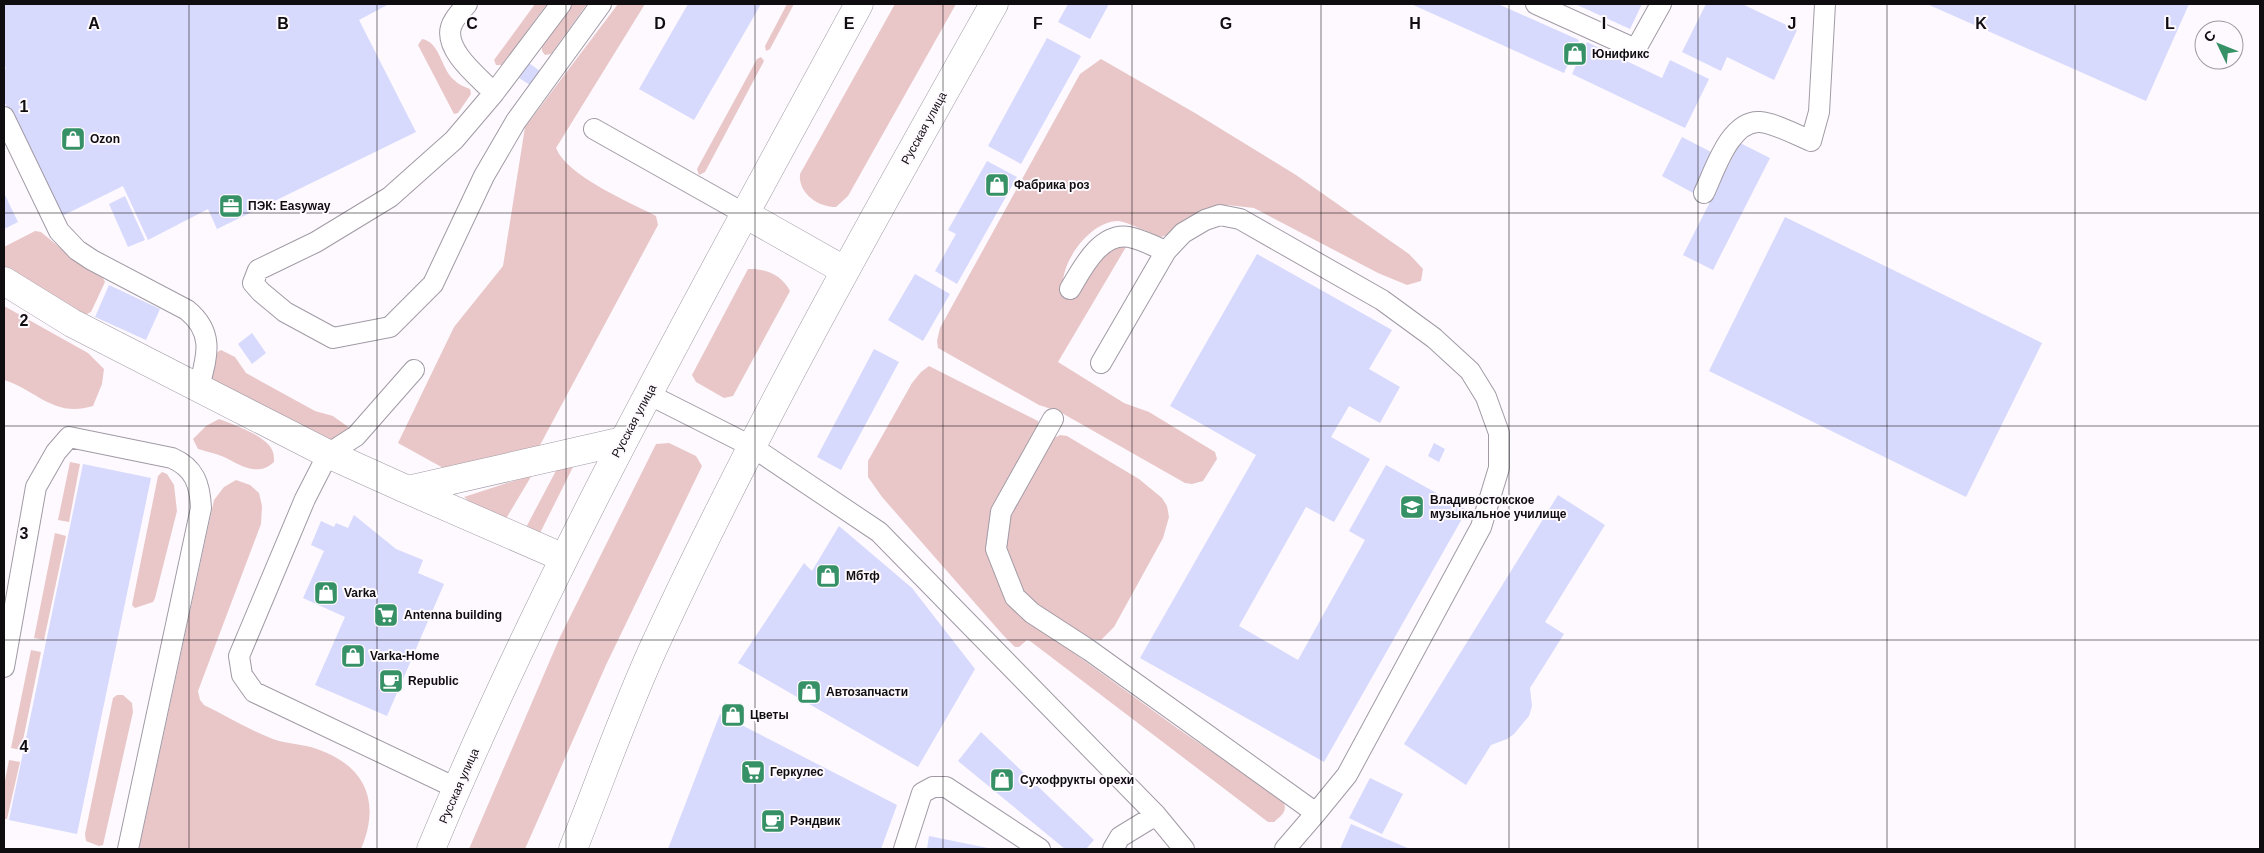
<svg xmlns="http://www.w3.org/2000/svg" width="2264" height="853" viewBox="0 0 2264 853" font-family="Arial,sans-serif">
<rect width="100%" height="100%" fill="#fdf9fe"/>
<!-- green -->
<path fill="#e9c7c8" d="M535,4h12l-45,61h-6l-2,-5z
M573,4h14l-36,50 -6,1 -3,-4v-4z
M618,4h27l-89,144c12,29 72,53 100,68l2,9 -119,222 -94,22 -47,-26 56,-116 49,-61 22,-139z
M787,4h7l-24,45 -4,2 -1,-5z
M895,4h61l-108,192 -12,11c-18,0 -38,-14 -36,-33z
M422,39c18,3 19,29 31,40 5,5 11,8 17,10l1,5 -13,19 -4,1 -36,-69z
M761,57l3,4 -59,111 -6,3 -2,-6 60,-110z
M1101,59l94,54 101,62 113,79 14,15 -2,12 -14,4 -29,-12 -124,-65 -27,-3 -47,20 -10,9 -9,3c-9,-3 -36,-16 -43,-16 -28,0 -57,41 -55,65l48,-40 15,1 -68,115 66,41 25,9 66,40 2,7 -14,22 -11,3 -7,-1 -125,-71 -21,-7 -101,-57 -1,-7 3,-13 140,-254z
M35,231l6,1 45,37 17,9 2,4 -14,30 -6,3 -81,-44v-24z
M748,269c17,-1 34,6 42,22l-57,105 -9,2 -28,-16 -4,-7z
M4,306l84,47 16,16 -2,15 -9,22c-39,12 -55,-15 -89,-26z
M221,350l14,7 11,16 69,38 18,5 18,13 -18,15 -122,-58c-3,-12 -3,-30 10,-36z
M929,366l109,55 1,6 -45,83 33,109 150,109 106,72c5,12 -1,15 -9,22h-6l-238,-181 -3,-1 -8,7h-4l-12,-12 -121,-138 -14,-20v-16l44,-78 9,-11z
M219,419c13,5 48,17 53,31 2,3 2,8 2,12 -15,14 -31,5 -46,-3 -9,-5 -20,-7 -30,-10l-5,-10 13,-13z
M1060,435l7,1 72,43 23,19 5,8 2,11 -6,21 -49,89 -13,13 -10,-1 -55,-31 -15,-16 -16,-43 4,-33 43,-77z
M669,443l27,13 6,10 -96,199 -81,184h-56l91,-212 96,-193z
M576,461l-40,80 -14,-6 37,-70z
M70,462l10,2 -11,58 -11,-2z
M162,472l5,2 7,11 3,26 -22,87 -2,4 -18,6 -3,-3 26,-129z
M532,475l-31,52 -37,-30z
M236,480l14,5 9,8 3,13 -1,18 -63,167 2,9 4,5c23,11 45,25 69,34 14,5 30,5 44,10 49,17 64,53 44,100h-222l75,-349 10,-13z
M55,533l11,3 -22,104 -10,-2z
M31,650l10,2 -20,98 -10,-2z
M117,695h6l9,8 1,9 -30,133 -4,1 -13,-5 -1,-7 28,-136z
M9,760l11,2 -13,57h-3v-33z"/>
<!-- building -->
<path fill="#d7d9fd" d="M4,4h385l-30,16 57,112 -199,97 -9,-20 -60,31 -25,-54 -63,31 -56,-116v-31l2,-1 -2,-6z
M688,4h73l-67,116 -55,-31z
M1068,4h41l-19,35 -32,-17z
M1411,4h87l81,36 -15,33z
M1575,4h67l-12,25z
M1706,4h36l55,26 -23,50 -47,-23 -6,14 -39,-19z
M1927,4h262l-43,97z
M1047,38l34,18 -60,108 -33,-18z
M1587,42l75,36 8,-18 39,19 -24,49 -113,-54z
M526,61l14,10 -10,14 -14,-9z
M1682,137l33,17 -20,40 -33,-18z
M1740,143l30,15 -57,112 -30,-15z
M987,161l30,16 -60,107 -22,-13 21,-37 -8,-4z
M4,193l14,29 -14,7z
M125,196l20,44 -17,7 -19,-43z
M1785,217l257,126 -76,154 -257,-126z
M1257,254l135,76 -23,39 31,18 -20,36 -31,-17 -18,31 39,22 -36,63 -28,-15 -67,119 59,34 67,-120 -16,-9 37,-66 81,45 -143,252 -184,-104 116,-203 -86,-49z
M915,274l35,20 -27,47 -35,-21z
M109,285l51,24 -14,31 -51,-23z
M252,333l14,20 -14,11 -14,-20z
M874,349l25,13 -58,108 -24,-13z
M1434,443l11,6 -6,13 -11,-6z
M83,464l68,14 -74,356 -68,-14z
M1558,495l47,30 -60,97 19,12 -34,54 2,18 -3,10 -15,18 -7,5 -16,6 -25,40 -62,-41z
M354,515l42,34 27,11 -5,13 26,11 -57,132 -72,-31 30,-68 -42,-19 21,-47 -13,-6 10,-24 13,6 2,-4 12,5z
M839,526l73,62 63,81 -57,98 -180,-104 66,-100 8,8z
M720,714l177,91 -16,44h-213z
M981,732l113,108 -8,9h-21l-107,-88z
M1370,778l33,16 -21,40 -33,-16z
M1351,824l59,25h-70z
M929,836l59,12v1h-61z"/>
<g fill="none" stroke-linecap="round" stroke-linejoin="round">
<defs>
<path id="lane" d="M467,4c-5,6 -14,15 -16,23 -7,24 29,51 43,66
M561,4l-67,89 -40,47 -64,57 -74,45 -58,28 -5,13 8,9 24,20 48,26 57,-11 43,-43 51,-108 32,-55 85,-117
M1536,4l95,43h6l24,-43
M4,117l55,114 18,19 15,10 95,50c28,23 20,46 12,77
M594,129l151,85
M1704,193c11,-23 26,-73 56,-71 14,1 37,13 51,19l8,-29 6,-108
M1070,289c12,-20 30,-57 59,-52 12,2 26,10 37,14
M1101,363l65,-112 17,-18 22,-13 15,-5 20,4 142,81 52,38 36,33 16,26 13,36v35l-18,59 -134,248 -31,38
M414,370l-58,66 -28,18 -23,45 -66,157 3,19 12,17 202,96
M648,394l103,52 128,86 277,283 28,34
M1053,419l-52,93 -5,37 19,48 17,16 57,37 227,163 -31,36
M4,667l32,-180 20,-35 13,-15 103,21c23,10 28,27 29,50l-73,341
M904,849l18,-56 11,-6h13l94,62
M1113,849l7,-12 36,-22"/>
<path id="street" d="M4,281l68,42 256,131 80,36 215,-49
M408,490l156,68"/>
<path id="secondary" d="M745,214l99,56
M431,849c121,-292 278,-568 428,-845
M573,849c28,-70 53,-143 85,-211 101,-218 219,-426 336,-634"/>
</defs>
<!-- lane casing -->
<use href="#lane" stroke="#a19aa5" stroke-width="22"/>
<!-- street casing -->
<use href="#street" stroke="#a19aa5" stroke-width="29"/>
<!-- secondary casing -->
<use href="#secondary" stroke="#a19aa5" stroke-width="29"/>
<!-- lane -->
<use href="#lane" stroke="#fff" stroke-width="20"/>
<!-- street -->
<use href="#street" stroke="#fff" stroke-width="28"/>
<!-- secondary -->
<use href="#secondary" stroke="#fff" stroke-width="28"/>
</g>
<!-- grid -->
<path fill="none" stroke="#100d11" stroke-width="1" stroke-opacity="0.55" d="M189,4v845M377,4v845M566,4v845M755,4v845M943,4v845M1132,4v845M1321,4v845M1509,4v845M1698,4v845M1887,4v845M2075,4v845M4,213h2256M4,426h2256M4,640h2256"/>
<!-- icons -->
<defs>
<symbol id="shop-square" viewBox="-11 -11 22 22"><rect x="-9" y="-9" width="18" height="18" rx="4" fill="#379167" stroke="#fdf9fe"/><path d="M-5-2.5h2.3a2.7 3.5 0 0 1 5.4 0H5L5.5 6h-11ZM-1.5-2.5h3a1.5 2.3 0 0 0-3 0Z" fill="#fff"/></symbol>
<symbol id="office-square" viewBox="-11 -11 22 22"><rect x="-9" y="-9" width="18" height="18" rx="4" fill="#379167" stroke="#fdf9fe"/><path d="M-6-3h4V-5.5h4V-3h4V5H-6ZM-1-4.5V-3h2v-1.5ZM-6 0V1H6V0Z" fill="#fff"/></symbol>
<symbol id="university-square" viewBox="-11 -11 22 22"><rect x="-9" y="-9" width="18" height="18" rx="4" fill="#379167" stroke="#fdf9fe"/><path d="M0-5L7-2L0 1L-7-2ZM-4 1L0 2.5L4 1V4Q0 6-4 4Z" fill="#fff"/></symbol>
<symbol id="supermarket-square" viewBox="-11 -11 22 22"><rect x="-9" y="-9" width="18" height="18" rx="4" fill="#379167" stroke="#fdf9fe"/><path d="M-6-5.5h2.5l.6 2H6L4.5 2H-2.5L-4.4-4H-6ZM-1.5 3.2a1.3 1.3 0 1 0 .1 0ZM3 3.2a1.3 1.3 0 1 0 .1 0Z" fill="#fff"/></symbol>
<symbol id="cafe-square" viewBox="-11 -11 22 22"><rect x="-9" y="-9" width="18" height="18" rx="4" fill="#379167" stroke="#fdf9fe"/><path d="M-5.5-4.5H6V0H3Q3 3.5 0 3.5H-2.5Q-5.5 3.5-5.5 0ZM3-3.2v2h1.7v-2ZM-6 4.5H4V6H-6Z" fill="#fff"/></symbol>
</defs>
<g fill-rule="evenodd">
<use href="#shop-square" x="1561" y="40" width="28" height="28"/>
<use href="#shop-square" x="59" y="125" width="28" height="28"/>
<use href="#shop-square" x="983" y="171" width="28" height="28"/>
<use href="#office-square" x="217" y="192" width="28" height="28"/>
<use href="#university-square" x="1398" y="493" width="28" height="28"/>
<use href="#shop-square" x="814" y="562" width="28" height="28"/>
<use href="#shop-square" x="312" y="579" width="28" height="28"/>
<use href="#supermarket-square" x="372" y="601" width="28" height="28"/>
<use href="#shop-square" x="339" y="642" width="28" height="28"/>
<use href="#cafe-square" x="377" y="667" width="28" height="28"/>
<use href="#shop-square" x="795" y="678" width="28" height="28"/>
<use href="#shop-square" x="719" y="701" width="28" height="28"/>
<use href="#supermarket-square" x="739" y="758" width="28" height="28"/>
<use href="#shop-square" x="988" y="766" width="28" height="28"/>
<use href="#cafe-square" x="759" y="807" width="28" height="28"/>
</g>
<g text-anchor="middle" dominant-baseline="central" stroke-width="4" stroke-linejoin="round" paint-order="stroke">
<!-- poi labels -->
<g font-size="12" font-weight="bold" fill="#100d11" stroke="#fdf9fe" text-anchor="start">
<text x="1592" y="54">Юнификс</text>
<text x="90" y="139">Ozon</text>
<text x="1014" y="185">Фабрика роз</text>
<text x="248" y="206">ПЭК: Easyway</text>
<text x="1430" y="500">Владивостокское<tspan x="1430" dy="14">музыкальное училище</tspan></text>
<text x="846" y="576">Мбтф</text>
<text x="344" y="593">Varka</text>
<text x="404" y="615">Antenna building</text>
<text x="370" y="656">Varka-Home</text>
<text x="408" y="681">Republic</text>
<text x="826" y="692">Автозапчасти</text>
<text x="750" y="715">Цветы</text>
<text x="770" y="772">Геркулес</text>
<text x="1020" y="780">Сухофрукты орехи</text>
<text x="790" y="821">Рэндвик</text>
</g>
<!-- street labels -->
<g font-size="12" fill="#100d11" stroke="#fdf9fe">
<text transform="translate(924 128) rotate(-61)">Русская улица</text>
<text transform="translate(634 421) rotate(-62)">Русская улица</text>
<text transform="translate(459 786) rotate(-66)">Русская улица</text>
</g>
</g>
<g font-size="16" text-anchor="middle" font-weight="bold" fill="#100d11" stroke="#fdf9fe" stroke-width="4" stroke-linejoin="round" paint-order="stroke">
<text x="94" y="29">A</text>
<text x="283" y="29">B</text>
<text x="472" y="29">C</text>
<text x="660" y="29">D</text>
<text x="849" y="29">E</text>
<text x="1038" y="29">F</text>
<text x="1226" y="29">G</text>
<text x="1415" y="29">H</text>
<text x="1604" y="29">I</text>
<text x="1792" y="29">J</text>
<text x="1981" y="29">K</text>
<text x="2170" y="29">L</text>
<text x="24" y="112">1</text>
<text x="24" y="326">2</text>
<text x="24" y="539">3</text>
<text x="24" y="752">4</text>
</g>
<!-- border -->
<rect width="2264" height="853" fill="none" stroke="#100d11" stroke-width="10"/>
<!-- north arrow -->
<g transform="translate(2219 45) rotate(313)"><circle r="24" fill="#fdf9fe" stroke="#9e9b9f"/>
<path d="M0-4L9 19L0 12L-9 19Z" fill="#379167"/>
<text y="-8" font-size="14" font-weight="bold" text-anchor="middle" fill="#100d11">С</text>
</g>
</svg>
